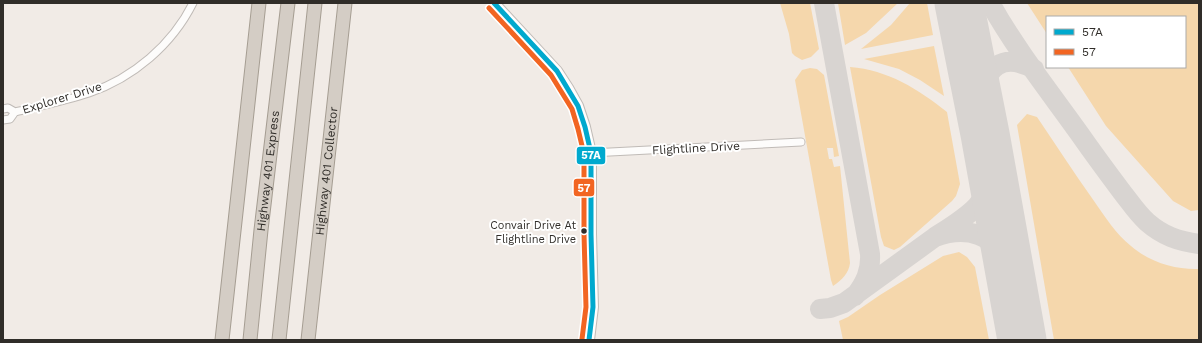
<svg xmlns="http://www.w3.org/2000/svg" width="1202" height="343" viewBox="0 0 1202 343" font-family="'Work Sans',sans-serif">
<rect width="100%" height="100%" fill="#f1ebe6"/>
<!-- green -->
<path fill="#f5d7ac" d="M780,3h30l9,46 -8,8 -9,3 -7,-4 -3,-3 -3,-19z
M838,3h60l-32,30 -21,12z
M910,3h17l6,32 -72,14 30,-24z
M1027,3h172v207l-8,1 -18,-10 -67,-75 -38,-59h117v-50h-138v17z
M934,46l10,50 -24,-16 -21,-11 -35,-10z
M850,67c38,3 68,22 97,45l13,72 -4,12 -4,5 -52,46 -6,3 -10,-4 -3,-9z
M810,68l7,1 7,6 15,81 -5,1 -1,-9h-6l2,11h3l2,8 6,-1 10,97c-1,10 -8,17 -17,23l-2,-6 -36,-200 7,-10z
M1027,114l10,3c19,28 37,56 57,84 11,16 22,33 37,45 18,16 45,24 68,23v71h-145l-37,-215z
M959,252l8,5 8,10 14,73h-146l-4,-19 9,-4 32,-22 63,-39z"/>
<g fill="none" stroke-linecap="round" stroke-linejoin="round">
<!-- taxiway -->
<path stroke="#d8d4d1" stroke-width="20" d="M824,3l46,251c1,17 -5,29 -15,42
M990,3c25,45 59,88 89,130 14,20 28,39 43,59 8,10 15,21 25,30 16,14 31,19 52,22
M976,99c3,14 6,29 8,43 4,23 10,44 -7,64 -11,12 -28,22 -42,31 31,-11 61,-4 72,30l13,70
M978,100c9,-32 23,-49 56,-31
M820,309l10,-1 14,-5 91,-66"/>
<!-- runway -->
<path stroke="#d8d4d1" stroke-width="49" d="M959,3l26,131 37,206"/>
<defs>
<path id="street" d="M3,109l5,-1 7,4
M3,120l7,-1 5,-7c25,-6 50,-11 74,-19 44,-15 83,-48 104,-90
M591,153l210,-11"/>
<path id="secondary" d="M494,3l63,68 11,17 10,18 7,21 6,26v81l2,73 -4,33"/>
<g id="highway">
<path d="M222,340l37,-337"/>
<path id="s1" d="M250,340l11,-110 27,-227"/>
<path d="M279,340l36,-337"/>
<path id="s2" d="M308,340l37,-337"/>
</g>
</defs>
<!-- street casing -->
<use href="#street" stroke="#c0bbb7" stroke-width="9"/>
<!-- secondary casing -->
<use href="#secondary" stroke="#c0bbb7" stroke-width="12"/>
<!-- highway casing -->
<use href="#highway" stroke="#a59d92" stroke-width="15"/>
<!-- street -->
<use href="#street" stroke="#fdfcfb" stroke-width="7"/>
<!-- secondary -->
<use href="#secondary" stroke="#fdfcfb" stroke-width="10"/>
<!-- highway -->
<use href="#highway" stroke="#d4cdc5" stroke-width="13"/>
<defs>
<path id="bus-1" d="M494,3l63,68 21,35 7,21 6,26v81l2,73 -4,33"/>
<path id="bus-2" d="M489,8l62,67 21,34 6,20 6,25v80l2,73 -4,32"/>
</defs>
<!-- bus-1 casing -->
<use href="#bus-1" stroke="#fff" stroke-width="8"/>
<!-- bus-2 casing -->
<use href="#bus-2" stroke="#fff" stroke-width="8"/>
<!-- bus-1 -->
<use href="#bus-1" stroke="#00a9ce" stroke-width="5"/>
<!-- bus-2 -->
<use href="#bus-2" stroke="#f26522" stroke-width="5"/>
</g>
<!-- markers -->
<circle fill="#302d29" stroke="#fff" stroke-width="1.5" cx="584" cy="231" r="3.5"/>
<g text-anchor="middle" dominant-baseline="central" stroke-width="4" stroke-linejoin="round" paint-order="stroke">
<!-- bus labels -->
<g font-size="11" fill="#302d29" stroke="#fff" text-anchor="end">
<text x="576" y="225">Convair Drive At<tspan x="576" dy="14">Flightline Drive</tspan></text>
</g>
<!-- street labels -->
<g font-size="12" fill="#302d29" stroke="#fff">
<text transform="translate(62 98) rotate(-17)">Explorer Drive</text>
<text transform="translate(696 148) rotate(-3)">Flightline Drive</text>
<text stroke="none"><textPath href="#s1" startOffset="170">Highway 401 Express</textPath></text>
<text stroke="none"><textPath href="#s2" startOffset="170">Highway 401 Collector</textPath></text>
</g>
</g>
<g stroke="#fff" stroke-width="1.5">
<rect x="576" y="146" width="30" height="19" rx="4" fill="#00a9ce"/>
<rect x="573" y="178" width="22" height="19" rx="4" fill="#f26522"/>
</g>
<g font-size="11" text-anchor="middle" font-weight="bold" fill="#fff">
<text x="591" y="159">57A</text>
<text x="584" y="192">57</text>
</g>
<!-- border -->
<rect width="1202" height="343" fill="none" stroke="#302d29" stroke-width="8"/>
<!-- legend -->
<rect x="1046" y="16" width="140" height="52" fill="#ffffff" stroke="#acaba9"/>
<rect x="1054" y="29" width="20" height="6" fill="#00a9ce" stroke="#acaba9"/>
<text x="1082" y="36" font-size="12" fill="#302d29">57A</text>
<rect x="1054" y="49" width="20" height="6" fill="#f26522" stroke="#acaba9"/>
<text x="1082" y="56" font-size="12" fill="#302d29">57</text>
</svg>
